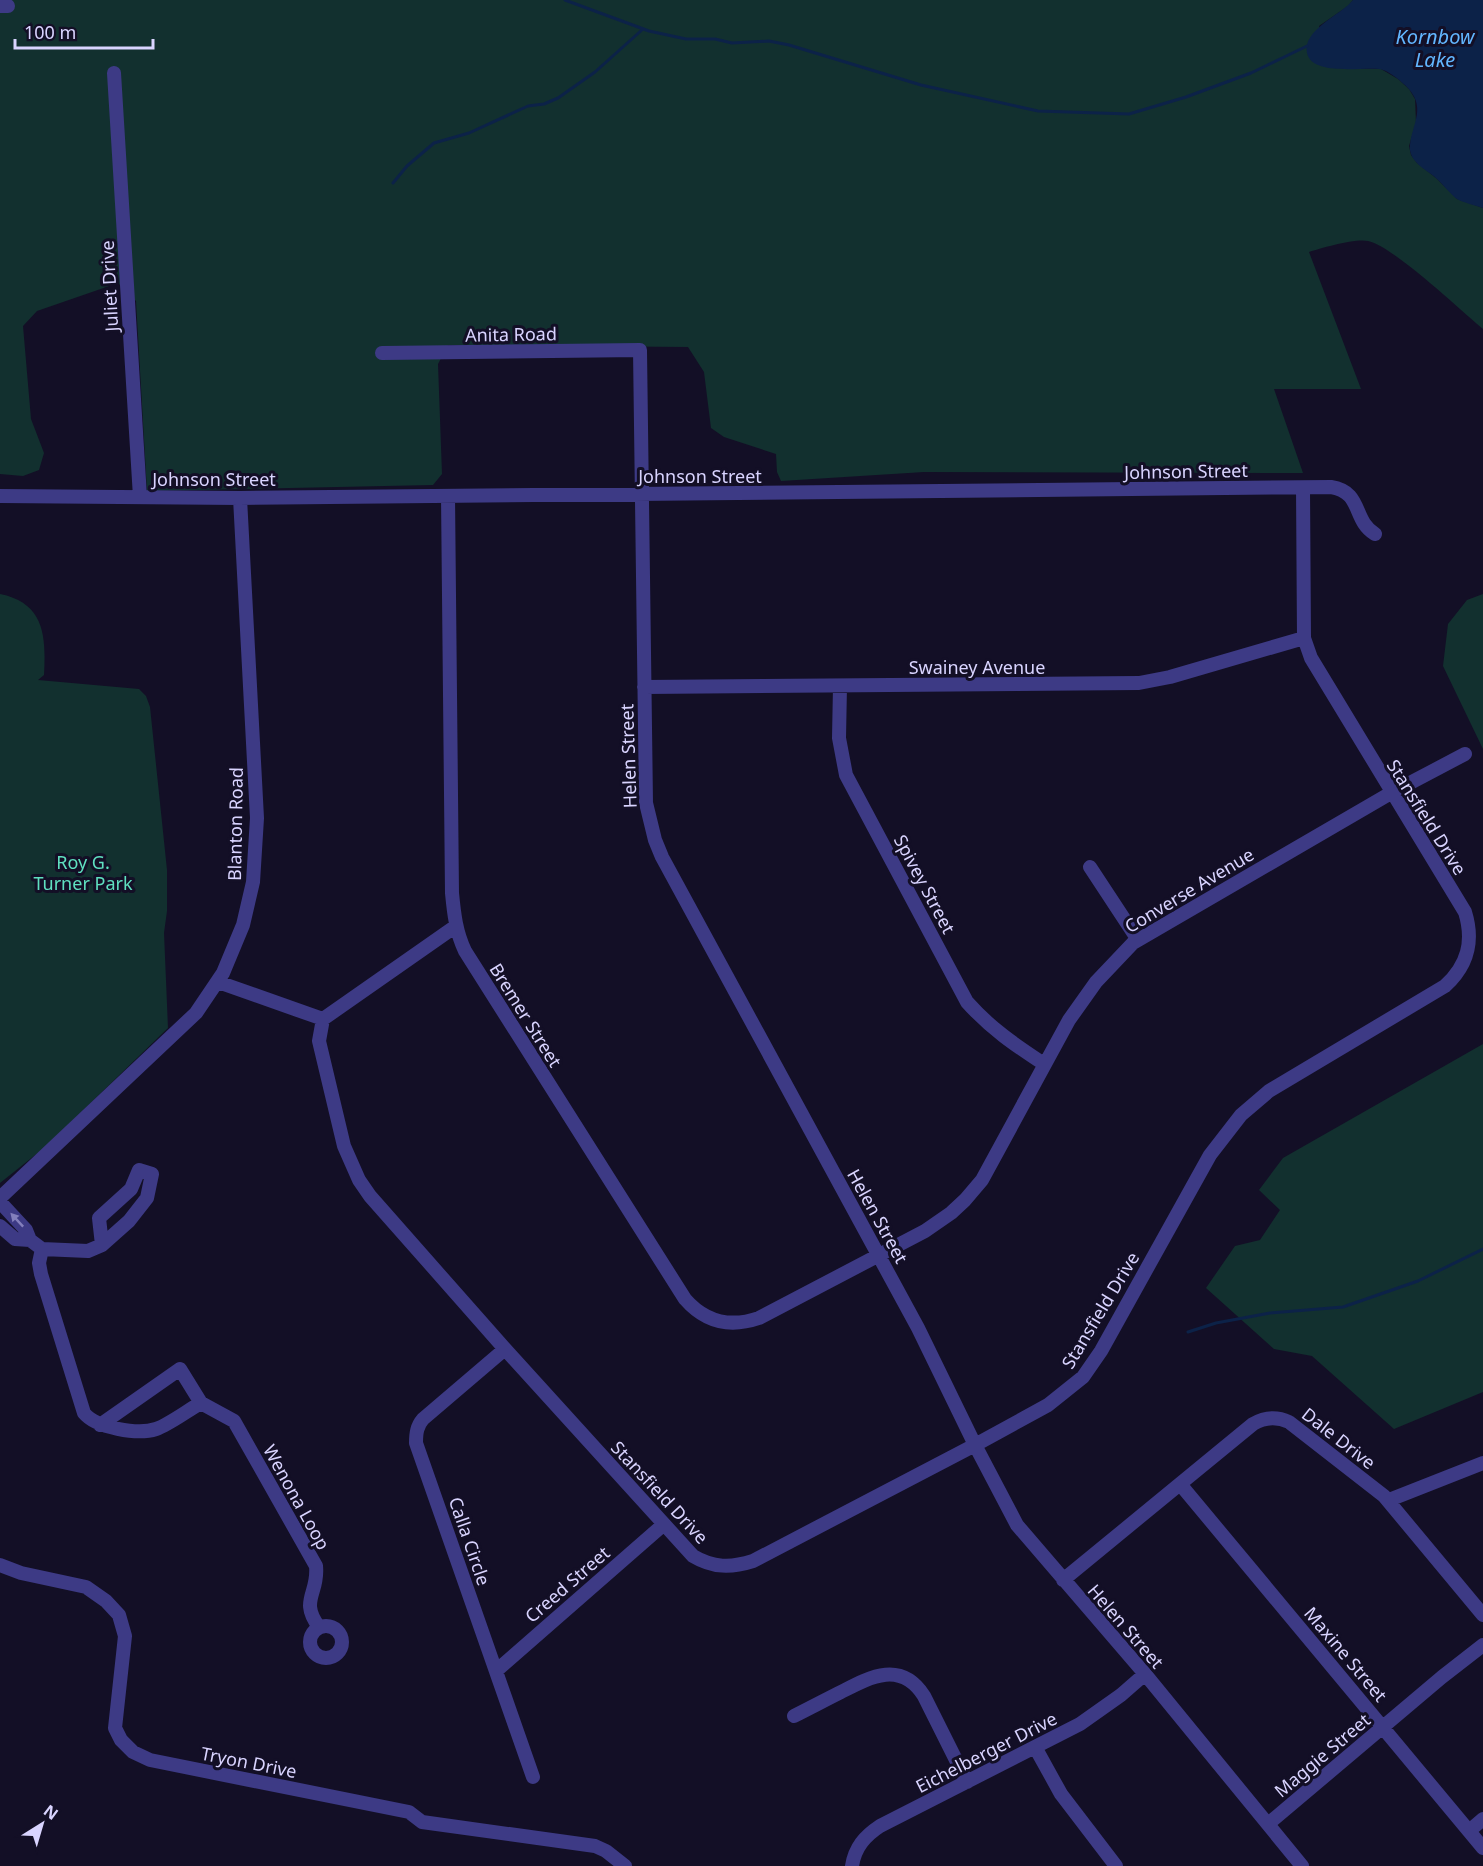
<svg xmlns="http://www.w3.org/2000/svg" width="1483" height="1866" viewBox="0 0 1483 1866" font-family="'Noto Sans',sans-serif">
<rect width="100%" height="100%" fill="#130f26"/>
<!-- green -->
<path fill="#12302f" d="M0,0h1353l-5,6 -29,20 15,42 47,1 17,10 11,10 6,10 1,24 -7,23 2,9 6,8 19,15 21,21 26,9v121c-23,-19 -90,-83 -115,-88 -12,-3 -47,7 -59,11l52,137h-87l29,84 -379,-1 -143,9 -4,-9 -1,-18 -52,-17 -13,-9 -7,-56 -16,-25 -240,-2 -10,19 4,110 -9,11 -286,6 -11,-190 -18,-18 -81,28 -14,15 8,93 13,34 -5,17 -16,6 -23,-2z
M0,594c45,9 46,43 44,81l-6,5 101,9 7,7 4,11 17,163v41l-3,22 4,95 -124,120 -44,35z
M1483,594v155l-40,-83 5,-42 19,-24z
M1483,1044v348l-89,37 -82,-73 -38,-7 -68,-61 29,-42 25,-6 20,-30 -21,-20 24,-32z"/>
<!-- water -->
<path fill="#0c2248" d="M1353,0h130v208c-8,-3 -19,-5 -26,-9 -7,-5 -13,-14 -20,-20 -6,-6 -15,-10 -21,-17 -4,-4 -7,-11 -6,-17 2,-22 18,-38 -5,-60 -7,-6 -17,-15 -26,-16 -18,-2 -67,7 -72,-16 -5,-23 34,-38 46,-53z"/>
<g fill="none" stroke-linecap="round" stroke-linejoin="round">
<!-- stream -->
<path stroke="#0c2248" stroke-width="3" d="M565,0l84,31 37,8h29l17,4 37,-2 20,4 132,40 117,26 91,3 57,-17 65,-24 56,-27
M393,183l14,-17 27,-23 35,-10 59,-27 16,-2 14,-6 37,-26 48,-43
M1188,1332l28,-9 54,-10 73,-6 75,-26 65,-32"/>
<!-- minor -->
<path stroke="#3d3a85" stroke-width="14" d="M0,6h8
M114,73l26,424
M382,353l258,-3 6,453 9,37 7,17 256,471 57,117 42,80 128,149 157,192
M0,496l240,2 1091,-11c32,5 21,33 44,47
M448,496l4,397c2,21 4,39 13,58l220,348c20,23 45,29 74,19l166,-87 26,-18 14,-13 17,-20 87,-160 27,-38 37,-39 258,-150 74,-39
M840,686l-1,52 7,37 121,227c23,26 48,43 77,62
M644,687l495,-4 31,-6 134,-39
M1090,867l48,73
M218,982l105,37 133,-93
M323,1019l-4,22 25,105 15,34 11,16 135,153 188,207c20,12 38,12 60,5l222,-116 73,-40 35,-28 18,-26 109,-196 31,-40 28,-24 176,-105c23,-21 29,-45 20,-74l-154,-254 -7,-20 -1,-150
M0,1198l196,-185 27,-40 20,-48 10,-43 4,-64 -17,-320
M0,1202l26,28 4,10 12,9 46,2 14,-6 27,-24 18,-23 5,-24 -13,-4 -8,19 -32,29 3,27
M0,1226l15,13 15,1
M42,1249l-3,14 2,11 43,139c12,15 54,22 72,16 14,-5 32,-19 45,-26l-21,-34 -80,56
M505,1349l-82,70c-6,7 -7,14 -7,24l117,334
M201,1403l33,18 82,145c3,28 -17,34 3,61
M1180,1484l303,364
M1389,1500l94,-37
M0,1565l21,8 65,14 20,14 13,14 6,21 -10,92 6,12 12,12 17,8 259,52 13,10 173,24 11,5 19,15
M1063,1580l190,-156c12,-7 23,-8 36,-2l95,74 99,119
M310 1642a16 16 0 1 1 32 0a16 16 0 1 1-32 0Z
M496,1671l167,-146
M794,1716c16,-8 31,-16 47,-24 29,-15 60,-32 83,4l43,86
M1035,1747l26,47 55,72
M1268,1824l174,-147 41,-32
M1469,1831l14,-12
M852,1866c3,-19 13,-30 28,-40l200,-102 41,-29 24,-21"/>
</g>
<!-- one-way arrows -->
<defs><path id="oneway-solid" d="M-6-.8H1V-3.2L6.5 0L1 3.2V.8H-6Z" transform="scale(1.5)"/></defs>
<use fill="#837fbc" href="#oneway-solid" transform="translate(17 1220) rotate(-133)"/>
<g text-anchor="middle" dominant-baseline="central" stroke-width="6" stroke-linejoin="round" paint-order="stroke">
<!-- street labels -->
<g font-size="18" fill="#d9d4ff" stroke="#130f26">
<text transform="translate(109 286) rotate(-93)">Juliet Drive</text>
<text transform="translate(511 334) rotate(-1)">Anita Road</text>
<text transform="translate(1186 471) rotate(-1)">Johnson Street</text>
<text x="700" y="476">Johnson Street</text>
<text x="214" y="479">Johnson Street</text>
<text x="977" y="667">Swainey Avenue</text>
<text transform="translate(628 756) rotate(-92)">Helen Street</text>
<text transform="translate(1427 817) rotate(58)">Stansfield Drive</text>
<text transform="translate(235 824) rotate(-89)">Blanton Road</text>
<text transform="translate(925 884) rotate(62)">Spivey Street</text>
<text transform="translate(1189 890) rotate(-31)">Converse Avenue</text>
<text transform="translate(526 1015) rotate(58)">Bremer Street</text>
<text transform="translate(878 1216) rotate(61)">Helen Street</text>
<text transform="translate(1100 1310) rotate(-59)">Stansfield Drive</text>
<text transform="translate(1339 1438) rotate(38)">Dale Drive</text>
<text transform="translate(660 1492) rotate(47)">Stansfield Drive</text>
<text transform="translate(297 1497) rotate(61)">Wenona Loop</text>
<text transform="translate(470 1541) rotate(71)">Calla Circle</text>
<text transform="translate(567 1584) rotate(-41)">Creed Street</text>
<text transform="translate(1126 1626) rotate(49)">Helen Street</text>
<text transform="translate(1346 1654) rotate(50)">Maxine Street</text>
<text transform="translate(986 1752) rotate(-27)">Eichelberger Drive</text>
<text transform="translate(1322 1755) rotate(-40)">Maggie Street</text>
<text transform="translate(249 1762) rotate(11)">Tryon Drive</text>
</g>
<!-- park labels -->
<g font-size="18" fill="#5fe0c0" stroke="#130f26">
<text x="83" y="862">Roy G.<tspan x="83" dy="21">Turner Park</tspan></text>
</g>
<!-- water labels -->
<g font-size="20" font-style="italic" fill="#62b6ff" stroke="#130f26">
<text x="1435" y="36">Kornbow<tspan x="1435" dy="23">Lake</tspan></text>
</g>
</g>
<!-- north arrow -->
<g transform="translate(42 1824) rotate(37)" stroke="#130f26" stroke-width="4.5" paint-order="stroke">
<path d="M0-4.5L10 22L0 15L-10 22Z" fill="#d9d4ff"/>
<text y="-9" font-size="16" font-weight="bold" text-anchor="middle" fill="#d9d4ff">N</text>
</g>
<!-- scale -->
<path d="M15 39v9h138v-9" fill="none" stroke="#d9d4ff" stroke-width="3"/>
<text x="24" y="39" font-size="18" fill="#d9d4ff" stroke="#130f26" stroke-width="4.5" paint-order="stroke">100 m</text>
</svg>
